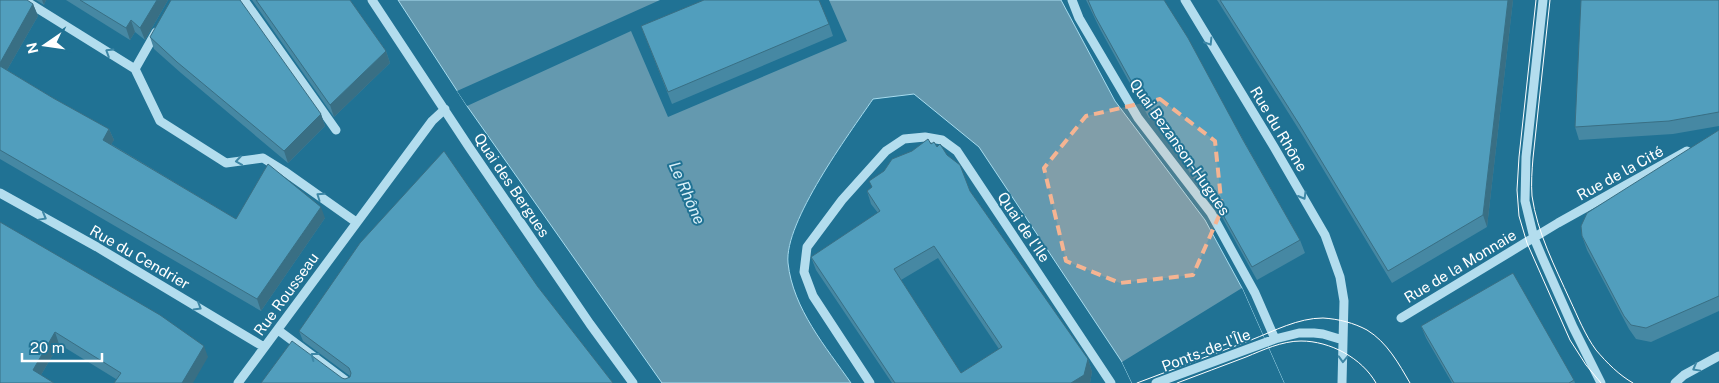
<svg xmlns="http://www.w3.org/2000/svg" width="1719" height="383" viewBox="0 0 1719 383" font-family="'Public Sans',sans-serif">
<rect width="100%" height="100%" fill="#207294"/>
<!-- water -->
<path fill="#6499af" stroke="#a7dcef" d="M398,0h663l54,101 90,119 37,68 42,95h-152l-10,-21 -143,-215 -65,-53 -41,5c-24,35 -89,123 -85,164 5,46 38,84 63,120h-189l-195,-277z"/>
<!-- pier -->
<path fill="#207294" d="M660,0h169l18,41 -179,76 -37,-86 -164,75 -10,-15z
M1242,288l42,95h-152l-10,-21z"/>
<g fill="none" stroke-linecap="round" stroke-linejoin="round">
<!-- minor -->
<path stroke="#b3ddee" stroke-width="9" d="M24,0l111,69 25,52 66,42 37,-5 21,13 72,51
M244,0l92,130
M372,0l97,147 121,177 43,59
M1072,0l7,18 59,100 73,95 44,80 20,46
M1185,0l89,147 51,88 15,42 4,24 -2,82
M1543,0l-17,157 -1,44 9,37 8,19 31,70 28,56
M135,69l21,-37
M0,193l97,54 167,100
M1401,318l157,-95 129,-72
M278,330l71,53
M238,383l194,-262 13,-12
M870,383l-57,-87 -9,-24 3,-25 35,-47 44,-49 18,-12 21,-2 17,3 15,11 154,232
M1156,383l119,-44 24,-6h15l9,1 20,6
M1675,383l9,-8 35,-19"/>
<!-- tram -->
<path stroke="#fff" stroke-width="1" d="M1536,0l-17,157 -2,33 2,26 8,27 43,97 16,25 15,18
M1550,0l-17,158c-1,12 -2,25 -1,38 5,36 23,71 38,104 8,17 15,35 26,50 11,13 23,25 37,33
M1137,383c38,-14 76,-29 114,-43 23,-9 47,-22 72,-22 16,1 31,5 44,12 20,12 32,34 43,53
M1177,383c23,-9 46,-17 69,-26 17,-7 36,-16 55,-16 29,0 61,17 75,42"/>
</g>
<!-- wall -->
<path fill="#4688a3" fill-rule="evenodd" d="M0,0l33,4 5,12 -31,54 46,28 56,31 5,11 -3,4 125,75 89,-1 -64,93 -261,-152z
M36,0h10l-2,5z
M66,0h102l-23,40 -10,-8 -5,8z
M252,0h98l36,51 4,12 -56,54z
M1086,0h78l136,240 5,13 -48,27 -39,-70 -28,-37 -10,-18 -28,-38 -3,1 -49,-89z
M1217,0h296l-26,227 -95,56 -89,-147z
M1719,0v126l-46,8 -94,6 -4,-13z
M829,24l4,12 -161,68 -31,-78z
M150,37l171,77 4,12 -37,37 -107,-90 -27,-24z
M1719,130v181l-68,31 -15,-3 -7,-10 -42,-79 -5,-14z
M931,144l6,3 33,44 118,168 4,13 -2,11h-198l-76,-113 -5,-13 67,-44 -7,-9 -4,-13zM938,258l61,91 -38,24 -60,-93z
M0,222l208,135 -92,22 -57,-35 -18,31 -41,8z
M538,287l75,96h-352l81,-5 3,1 5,-2v-1l-47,-35 -4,-10z
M1421,326l153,54 1,3h-123l-26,-45z"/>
<!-- shaded-wall -->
<path fill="#396f84" d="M42,0h4l-2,5z
M157,0h11l-23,40 -5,-12z
M1508,0h5l-26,227 -4,-12z
M33,4l5,12 -35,61 -3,-8v-6z
M131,20l4,12 -5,8 -4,-12z
M386,51l4,12 -56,54 -4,-12z
M321,114l4,12 -37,37 -4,-12z
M109,129l5,11 -7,11 -4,-11z
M321,207l4,11 -64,93 -4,-12z
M55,332l4,12 -22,38 -4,-12z
M204,346l4,11 -15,26h-11z
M1088,359l4,13 -2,11h-19z"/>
<!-- building -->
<path fill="#519ebd" stroke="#396f84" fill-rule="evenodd" d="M0,0h27l6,4 -33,59z
M80,0h77l-17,28 -9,-8 -5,8z
M171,0h69l81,114 -37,37 -107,-89 -27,-25z
M256,0h94l36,51 -56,54z
M704,0h115l10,24 -161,68 -27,-66z
M1088,0h76l24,38 55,102 57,100 -48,27 -39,-70 -28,-37 -9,-17 -29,-38 -2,1 -50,-90z
M1220,0h288l-25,215 -95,56 -89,-147z
M1581,0h138v112l-50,9 -94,6z
M0,66l53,32 56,31 -6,11 133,79 32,-55 53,43 -64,92 -257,-149z
M1719,130v166l-73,32 -15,-3 -7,-9 -42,-80 -1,-10 6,-13z
M928,139l3,5 3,-2 3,5 3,-3 7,11 13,10 10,26 118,168 -4,16 -13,8h-176l-84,-126 69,-46 -13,-20 5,-4 -3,-6 15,-10 8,-12 20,-8zM934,246l68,101 -41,26 -67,-104z
M444,151l94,136 75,96h-352l31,-42 50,37 3,1 5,-2 1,-4 -2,-5 -50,-37 61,-88z
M0,222l160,93 44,31 -22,37h-68l7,-10 -66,-41 -22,38 21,13h-54z
M1513,273l61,107 -5,3h-115l-33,-57z"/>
<!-- one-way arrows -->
<defs><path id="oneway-chevron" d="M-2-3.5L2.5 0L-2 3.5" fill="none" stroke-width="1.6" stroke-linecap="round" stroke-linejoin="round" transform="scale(1.25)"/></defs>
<g stroke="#3d87a6">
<use href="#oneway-chevron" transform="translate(1209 42) rotate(58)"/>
<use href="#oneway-chevron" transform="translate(109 52) rotate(-148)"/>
<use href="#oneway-chevron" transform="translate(239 161) rotate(172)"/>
<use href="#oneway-chevron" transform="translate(320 196) rotate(-145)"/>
<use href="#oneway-chevron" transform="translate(1303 196) rotate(60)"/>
<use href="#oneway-chevron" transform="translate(43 217) rotate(29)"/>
<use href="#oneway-chevron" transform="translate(198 307) rotate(31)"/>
<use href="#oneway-chevron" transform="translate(314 356) rotate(-143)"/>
<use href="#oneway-chevron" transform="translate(1343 359) rotate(92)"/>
<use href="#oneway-chevron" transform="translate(1696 368) rotate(151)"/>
</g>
<!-- marked area -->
<path fill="#f5b492" fill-opacity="0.2" stroke="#f5b492" stroke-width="4" stroke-dasharray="10 6" stroke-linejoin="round" d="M1160,99l55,42 7,68 -29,66 -73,8 -54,-22 -22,-93 42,-52z"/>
<g text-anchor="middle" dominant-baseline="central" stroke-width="4" stroke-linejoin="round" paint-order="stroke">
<!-- street labels -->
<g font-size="15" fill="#fff" stroke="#207294">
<text transform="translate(1279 129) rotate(59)">Rue du Rhône</text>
<text transform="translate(1180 147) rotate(55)">Quai Bezanson-Hugues</text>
<text transform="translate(1620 173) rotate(-29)">Rue de la Cité</text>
<text transform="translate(512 185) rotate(56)">Quai des Bergues</text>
<text transform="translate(1024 227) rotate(56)">Quai de l'Ile</text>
<text transform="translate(140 257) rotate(30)">Rue du Cendrier</text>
<text transform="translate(1460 266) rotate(-31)">Rue de la Monnaie</text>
<text transform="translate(286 294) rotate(-54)">Rue Rousseau</text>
<text transform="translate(1206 350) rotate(-21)">Ponts-de-l'Île</text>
</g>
<!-- water labels -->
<g font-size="16" font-style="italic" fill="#d9f0f9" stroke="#207294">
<text transform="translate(687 193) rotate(66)">Le Rhône</text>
</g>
</g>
<!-- north arrow -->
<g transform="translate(45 45) rotate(257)" stroke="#207294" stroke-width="4" paint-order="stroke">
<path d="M0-4L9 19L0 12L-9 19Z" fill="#ffffff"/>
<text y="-8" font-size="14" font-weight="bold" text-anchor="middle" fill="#ffffff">N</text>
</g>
<!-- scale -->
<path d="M22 353v8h80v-8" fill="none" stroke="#ffffff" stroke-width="2.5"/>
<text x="30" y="353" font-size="15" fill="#ffffff" stroke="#207294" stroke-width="4" paint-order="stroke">20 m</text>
</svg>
